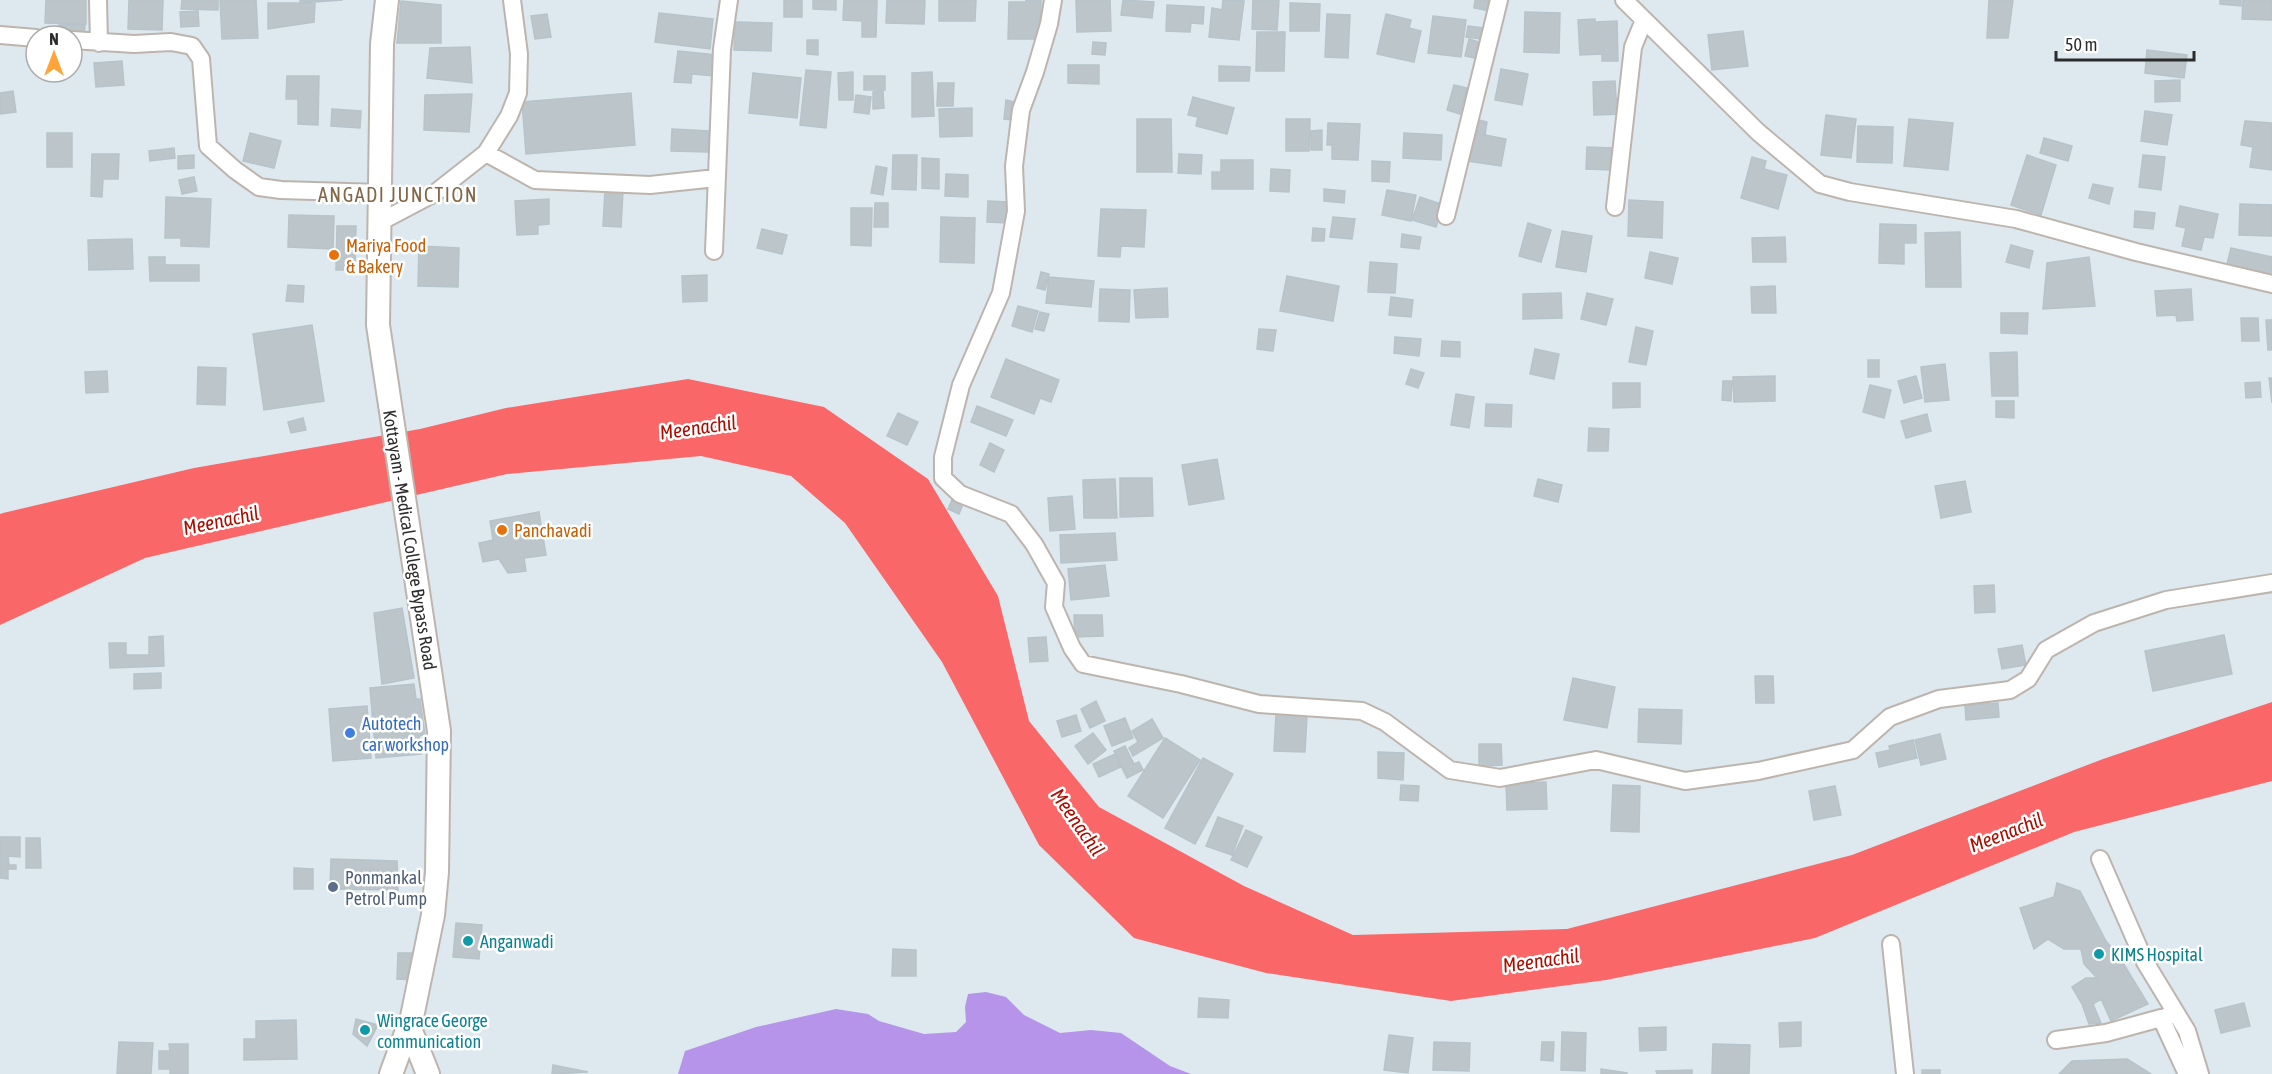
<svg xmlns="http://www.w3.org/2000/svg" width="2272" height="1074" viewBox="0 0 2272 1074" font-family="'Asap Condensed',sans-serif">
<rect width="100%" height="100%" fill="#dde9ef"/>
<!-- green -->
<path fill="#b594ea" d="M986,992l20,5 18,18 36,18 31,-3 30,3 49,33 21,8h-513l7,-23 71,-24 80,-18 32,5 11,7 45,13 32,-2 10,-10 -1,-15 3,-13z"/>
<!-- water -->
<path fill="#f96768" d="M688,379l136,28 104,72 70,117 31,125 70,86 145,79 109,49 214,-6 285,-74 251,-96 169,-57v79l-198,51 -259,106 -209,42 -155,21 -185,-28 -132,-35 -95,-93 -97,-183 -97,-139 -54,-47 -90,-20 -194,18 -362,84 -145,67v-111l3,-1 191,-45 226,-39 86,-21z"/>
<!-- building -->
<path fill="#bcc5ca" stroke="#b6c3ca" stroke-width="1.5" d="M46,0h40v24l-41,-1z
M129,0h34l-1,30 -34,-1z
M182,0h36v10l-37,-1z
M220,0h36l2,38 -36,1z
M300,0h43l-43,3z
M784,0h18v17h-18z
M813,0h23v10l-23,-1z
M844,0h33l-1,37h-14v-16l-19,-1z
M887,0h38l-1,24 -38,-1z
M939,0h37l-1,21h-36z
M1026,0h15l-1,39h-32l1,-37h17z
M1076,0h34l1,31 -34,1z
M1123,0l31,2 -2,16 -31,-3z
M1223,0l21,1 -5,39 -30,-3 3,-29 10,2z
M1253,0h26l-2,30 -25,-1z
M1475,0h17l-1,11 -17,-3z
M1989,0h24l-5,38h-21z
M2220,0h21v6l-21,-2z
M2243,0h29v20l-30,-1z
M401,1l40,4v38h-44z
M268,3h47l-1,19 -46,7z
M1290,3l30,1 -1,27h-29z
M1167,5l37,2 -1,17 -12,-1 -1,9 -24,-1z
M198,11l1,15 -18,1 -1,-15z
M1525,12l35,1 -1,40 -35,-1z
M659,13l54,6 -3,30 -55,-7z
M547,14l4,23 -16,2 -4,-23z
M1327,14l23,1 -2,43 -23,-1z
M1386,14l25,6 -2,8 12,3 -7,31 -37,-8z
M1433,16l33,4 -5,37 -33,-4z
M1595,19v3l22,-1 1,40h-16v-7l-22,1 -2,-35z
M735,22l37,1 -1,28 -37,-1z
M59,25h26l-1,12 -25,-1z
M1468,26l15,2 -2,11 -15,-2z
M1743,31l5,35 -36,4 -4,-35z
M1257,32h28l-1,39h-28z
M1469,39l10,3 -4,16 -10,-2z
M807,40h11v15l-11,-1z
M1093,42l13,1 -1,12 -13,-1z
M470,47l2,36 -45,-5 3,-30z
M2147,50l40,5 -3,23 -39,-5z
M678,51l39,4 -2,21 -23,-2 -1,9 -17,-1z
M122,61l2,24 -28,2 -2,-24z
M1068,65h31v19l-31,-1z
M1219,66l31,1 -1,14h-30z
M1501,69l27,5 -6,31 -27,-5z
M806,70l25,2 -5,56 -26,-3z
M853,72v28h-14l-1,-27z
M932,72l2,44 -22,1v-44z
M753,73l48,5 -4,40 -48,-5z
M287,76h32l-1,49 -20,-1v-25h-12z
M864,76h21v14h-21z
M2180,80v21l-25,1v-21z
M1615,81l1,17h8l1,16 -31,1 -1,-33z
M938,83h16l-1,23h-16z
M1454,85l13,3 -7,26 -13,-4z
M13,91l3,21 -16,2v-21z
M883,91l1,17 -11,1v-17z
M631,93l4,52 -109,9 -4,-52z
M472,94l-3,38 -45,-2 1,-35z
M856,95l15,2 -2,17 -15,-2z
M1193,97l41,11 -7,26 -31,-8 2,-9 -10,-2z
M1006,100l9,2 -3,18 -8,-1z
M972,108v28l-32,1 -1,-28z
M332,109l29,2 -1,17 -29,-2z
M2145,111l27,4 -5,30 -26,-4z
M1826,115l30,4 -5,39 -30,-3z
M1137,119h34l1,53h-35z
M1286,119h24l-1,32h-23z
M1475,119l12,3 -2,13 21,4 -5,27 -33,-5z
M1909,119l44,4 -5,47 -44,-4z
M2245,121l27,2v47l-22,-3 3,-20 -12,-2z
M1328,123l32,1 -2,36 -26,-1v-14h-5z
M1858,126l35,1 -1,36 -35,-1z
M672,129l37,2 -1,21 -37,-1z
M1322,130v20h-11v-19z
M47,133h25v34h-25z
M250,133l31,8 -7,27 -31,-7z
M1404,133l38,2 -1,25 -38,-2z
M2044,138l28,8 -4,15 -28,-8z
M1587,147l26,1v22l-27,-1z
M174,148l1,10 -25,3 -1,-10z
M92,154h27l-1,25h-15l-1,18 -11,-1z
M1179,154l23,1 -1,19 -23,-1z
M194,155v13l-16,1v-13z
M893,155h24l-1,35 -24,-1z
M2027,155l29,10 -15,50 -30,-10z
M2143,155l22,2 -4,33 -22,-3z
M1752,157l14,4 -2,8 23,6 -9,34 -37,-11z
M922,158l17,1v30l-17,-1z
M1221,160h32v29h-41v-17h9z
M1372,161l18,1 -1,20 -17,-1z
M876,166l11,2 -4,27 -12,-2z
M1271,169l19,1 -1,22 -19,-1z
M946,174l22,1v22l-23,-1z
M194,177l3,14 -15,3 -3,-14z
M2093,184l20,4 -4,16 -20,-6z
M1324,189l21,2 -1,12 -20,-2z
M605,190l18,1 -2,36 -18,-1z
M1387,190l29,5 -5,26 -29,-6z
M166,197l45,2 -2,48 -28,-1v-8h-16z
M1420,197l24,8 -8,22 -24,-7z
M549,199v25l-11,1v9l-21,1 -2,-34z
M1629,200l34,2 -1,36 -34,-2z
M988,201l21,1 -1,21 -21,-1z
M875,203h13v24h-14z
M2240,204l32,1v31l-33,-1z
M2180,206l38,8 -5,24 -9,-1 -3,13 -19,-4 4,-18 -10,-2z
M851,208h21l-1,38 -20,-1z
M1101,209l45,1 -2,37 -23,-1 -1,11 -22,-1z
M2135,211l20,2 -2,16 -19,-2z
M289,215l45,1 -1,33 -45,-2z
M941,217l34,1 -1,45 -34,-1z
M1333,217l22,2 -3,20 -22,-2z
M1528,223l23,7 -10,32 -22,-6z
M1880,224l36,1v18h-12v21l-25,-1z
M337,226h19l-1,44h-19z
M1313,228l12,1 -1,12h-12z
M762,229l25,6 -5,19 -25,-6z
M1562,231l30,5 -6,36 -30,-5z
M1960,232l1,55h-35l-1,-54z
M1402,234l19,3 -2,12 -18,-2z
M1785,237l1,25h-33l-1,-24z
M132,239l1,30 -44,1 -1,-30z
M2011,245l22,6 -4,17 -23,-6z
M419,246l40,2 -1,39 -40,-1z
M2231,248l41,9v24l-46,-13z
M1650,252l28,6 -6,26 -27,-6z
M149,257h16v8h34v16h-49z
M2089,257l6,49 -52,3 4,-46z
M1370,262l27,2 -2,29 -27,-1z
M1041,272l8,2 -4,16 -8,-2z
M707,275v26l-24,1 -1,-26z
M1287,276l52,10 -6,35 -53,-10z
M1049,277l45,4 -3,26 -45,-4z
M288,285l16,1 -1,16 -17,-1z
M1775,286l1,27h-24l-1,-26z
M1167,288l1,29 -32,1 -2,-28z
M1100,289l30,1 -1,32 -30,-1z
M2191,289l2,31 -16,1 -1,-6 -19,1 -2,-25z
M1561,293l1,25 -39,1v-25z
M1587,293l26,6 -7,26 -25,-6z
M1391,297l22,3 -2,17 -22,-2z
M1018,306l20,5 -6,21 -20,-6z
M1040,312l9,2 -5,17 -9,-2z
M2001,313h27l-1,21 -26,-1z
M2241,318h17l1,23h-17z
M2266,320h6v30h-4z
M312,325l12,76 -60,9 -11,-76z
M1636,327l17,4 -7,34 -17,-3z
M1259,329l17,1 -3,21 -16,-2z
M1395,337l26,2 -2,17 -25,-3z
M1442,341l18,1v15l-19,-1z
M1535,349l24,5 -5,25 -24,-5z
M2017,352l1,44h-26l-2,-43z
M1006,359l53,21 -8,22 -11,-4 -6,16 -43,-17z
M1868,360h11v17h-11z
M1945,364l4,36 -24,2 -4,-35z
M198,367l28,1 -1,37 -28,-1z
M1411,369l13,4 -6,15 -12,-4z
M107,371l1,21 -22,1 -1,-21z
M1775,376v25l-41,1 -1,-25z
M1916,376l6,22 -18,5 -6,-22z
M2269,378h3v25z
M1723,381h9l-1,20 -9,-1z
M2260,382l1,15 -15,1 -1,-15z
M1613,383h27v24l-27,1z
M1870,385l21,5 -7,28 -21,-6z
M1456,394l18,3 -5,31 -18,-3z
M1996,401h18v17l-18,-1z
M1486,404l26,1 -1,22 -26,-1z
M977,406l36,14 -7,16 -35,-14z
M898,413l20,9 -11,23 -20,-9z
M1927,414l4,17 -25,7 -5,-17z
M303,418l3,12 -15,3 -3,-11z
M1589,428l20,1 -1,22h-20z
M990,443l14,7 -10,22 -14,-7z
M1217,459l7,40 -35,6 -7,-40z
M1120,478h32l1,38 -33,1z
M1115,479l2,39h-33l-1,-38z
M1538,479l24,6 -4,17 -24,-6z
M1965,481l6,31 -30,6 -6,-32z
M954,495l11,4 -6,15 -11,-5z
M1072,496l3,33 -25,2 -2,-33z
M539,512l7,43 -22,3 2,13 -18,2 -9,-14 -16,3 -4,-19 14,-3 -3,-19z
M1115,533l2,27 -56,3 -1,-28z
M1105,565l4,31 -38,4 -3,-31z
M1994,585l1,27 -20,1 -1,-27z
M402,608l12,70 -32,6 -8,-71z
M1074,615h28l1,21 -28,1z
M2224,635l8,39 -79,17 -8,-40z
M163,636l1,30 -54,2 -1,-25h17v12h23v-18z
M1046,637l2,24 -18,1 -2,-24z
M2022,645l4,20 -24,4 -4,-20z
M161,673v15l-27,1v-15z
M1755,676h18l1,27h-18z
M1573,678l42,9 -8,41 -43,-8z
M414,684l2,15h4l5,36 -6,1 2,18 -45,4 -6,-70z
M1096,701l9,20 -15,7 -9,-19z
M1998,703l1,14 -33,3 -1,-15z
M367,706l4,52 -38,3 -4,-52z
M1639,709l43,1 -1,34 -43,-2z
M1276,714l31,2 -2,36 -31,-1z
M1076,715l5,16 -19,6 -5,-16z
M1125,718l8,20 -21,8 -8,-20z
M1152,719l11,19 -30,18 -4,-8 9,-6 -6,-11z
M1093,733l13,17 -18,14 -13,-18z
M1940,734l6,25 -25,6 -6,-25z
M1165,738l35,22 -37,58 -35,-22z
M1913,740l4,18 -38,9 -3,-14 14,-3 -1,-4z
M1479,744h22l1,21 -23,1z
M1125,746l9,18 5,-2 4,8 -16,8 -13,-27z
M1378,752l26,1 -1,27 -25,-2z
M1115,754l6,13 -22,10 -6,-13z
M1203,758l30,16 -38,70 -30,-16z
M1546,782l1,27 -40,1 -1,-26z
M1401,785l18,1 -1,15 -18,-1z
M1613,785l27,1 -1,46 -28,-1z
M1835,786l6,29 -27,5 -5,-29z
M1218,817l25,9 -11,29 -26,-9z
M1246,830l16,7 -15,30 -16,-7z
M0,837h20v20l-12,-1 1,9h7v4h-8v10l-8,-1z
M26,838h14l1,30h-15z
M331,859l66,2 1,29 -68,-1z
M294,868l19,1v20h-19z
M2057,883l23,8 26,50 14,17 28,46 -37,17 -10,-22 -8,5 8,19 -12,1 -7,-20 -10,-17 14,-9h11l-13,-14 -3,-15h-17l-16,-10 -14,10 -14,-41 34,-11z
M456,923l26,2 -3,34 -26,-2z
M893,949l23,1v26h-24z
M398,953h16v27l-17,-1z
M1199,998l30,2 -1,18 -30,-1z
M2244,1003l6,23 -29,7 -6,-23z
M356,1019l22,6 -11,21 -14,-12z
M296,1020l1,39 -53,1v-21h12v-18z
M1801,1022v24l-21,1 -1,-24z
M1666,1027v23l-26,1 -1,-23z
M1562,1032l24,1 -1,38 -24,-1z
M1389,1035l24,3 -5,35 -24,-3z
M119,1042l34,1 -2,31h-34z
M1434,1042l36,1 -1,28 -36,-1z
M1542,1042h12l-1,19 -12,-1z
M169,1044h19v30h-18v-5h-11v-18h11z
M1713,1044l37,1 -1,29h-37z
M2127,1059l24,15h-92l13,-13z
M553,1065l35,7 -36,2z
M1601,1069l26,4v1h-26z
M1692,1070v4h-35l-1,-3z
M1922,1070h18v4h-18z"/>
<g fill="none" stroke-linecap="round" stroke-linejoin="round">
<defs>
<path id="minor" d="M98,0l1,43
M1053,0l-4,24 -14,48 -14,38 -7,56 2,45 -15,82 -40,92 -18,72v21l17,16 51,20 23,30 22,39 -2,24 18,41 11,16 98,20 78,20 103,7 23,11 65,48 50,8 96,-18 89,21 73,-10 95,-21 37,-33 49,-18 71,-9 18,-11 18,-29 48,-27 72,-23 106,-17
M1624,0l134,132 62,52 30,8 166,27 120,33 136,32
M0,35l36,3
M72,40l62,4 37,-2 21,4 9,13 7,87 27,24 24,17 22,3 99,3
M486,153l49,27 115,5 66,-7
M1615,207l18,-160 11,-27
M1446,216l53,-216
M380,222l55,-29 51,-40 23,-37 9,-23 1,-39 -7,-54
M714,251l8,-202 7,-49
M2100,859l45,103 31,51
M1891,944l14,130
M2167,1016l9,-3 11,18 13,43
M2056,1040l50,-7 55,-15 26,56"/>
<path id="secondary" d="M387,0l-5,44 -4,281 61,406 -2,141 -4,43 -21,102 -21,57
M409,1026l19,48"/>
</defs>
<!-- minor casing -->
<use href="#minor" stroke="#bdb5ad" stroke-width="20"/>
<!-- secondary casing -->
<use href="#secondary" stroke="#bdb5ad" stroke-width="26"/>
<!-- minor -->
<use href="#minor" stroke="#fff" stroke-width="16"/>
<!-- secondary -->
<use href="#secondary" stroke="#fff" stroke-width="22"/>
</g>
<!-- markers -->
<g fill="#e8710a" stroke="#fff" stroke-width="2">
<circle cx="334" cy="255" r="6"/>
<circle cx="502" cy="530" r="6"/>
</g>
<circle fill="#3f7fe0" stroke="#fff" stroke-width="2" cx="350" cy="733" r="6"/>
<circle fill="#5c6f8a" stroke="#fff" stroke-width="2" cx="333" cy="887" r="6"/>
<g fill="#0f9aa8" stroke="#fff" stroke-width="2">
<circle cx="468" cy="941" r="6"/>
<circle cx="2099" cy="954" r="6"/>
<circle cx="365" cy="1030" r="6"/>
</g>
<g text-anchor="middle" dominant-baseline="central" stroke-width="5" stroke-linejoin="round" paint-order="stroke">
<!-- food labels -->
<g font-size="18" fill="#c56008" stroke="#fff" text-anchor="start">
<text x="346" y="245">Mariya Food<tspan x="346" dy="21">&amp; Bakery</tspan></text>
<text x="514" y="530">Panchavadi</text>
</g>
<!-- street labels -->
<g font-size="18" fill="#2c2c2c" stroke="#fff">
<text transform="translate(410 540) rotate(81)">Kottayam - Medical College Bypass Road</text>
</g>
<!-- shop labels -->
<g font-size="18" fill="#366cbe" stroke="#fff" text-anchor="start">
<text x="362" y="723">Autotech<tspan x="362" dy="21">car workshop</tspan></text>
</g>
<!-- service labels -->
<g font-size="18" fill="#4e5e75" stroke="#fff" text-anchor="start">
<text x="345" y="877">Ponmankal<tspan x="345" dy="21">Petrol Pump</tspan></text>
</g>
<!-- culture labels -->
<g font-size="18" fill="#0d838f" stroke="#fff" text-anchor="start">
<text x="480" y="941">Anganwadi</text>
<text x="2111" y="954">KIMS Hospital</text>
<text x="377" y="1020">Wingrace George<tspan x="377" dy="21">communication</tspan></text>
</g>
<!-- neighbourhood labels -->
<g font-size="20" letter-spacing="1.5" fill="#816747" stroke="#fff">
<text x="398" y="194">ANGADI JUNCTION</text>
</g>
<!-- water labels -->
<g font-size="20" font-style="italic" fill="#aa0d01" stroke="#fff">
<text transform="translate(698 427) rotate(-8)">Meenachil</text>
<text transform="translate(221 520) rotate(-12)">Meenachil</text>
<text transform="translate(1078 822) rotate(55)">Meenachil</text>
<text transform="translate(2006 832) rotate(-21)">Meenachil</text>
<text transform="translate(1541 960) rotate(-8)">Meenachil</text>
</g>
</g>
<!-- north arrow -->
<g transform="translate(54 54)"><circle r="28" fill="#ffffff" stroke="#ababab" stroke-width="1.5"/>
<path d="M0-4.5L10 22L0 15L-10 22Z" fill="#ffa439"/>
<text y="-9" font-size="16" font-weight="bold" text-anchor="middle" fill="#2c2c2c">N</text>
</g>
<!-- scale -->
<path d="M2056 51v9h138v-9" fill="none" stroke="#2c2c2c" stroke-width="3"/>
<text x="2065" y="51" font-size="18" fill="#2c2c2c" stroke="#ffffff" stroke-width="4.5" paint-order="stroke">50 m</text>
</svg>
